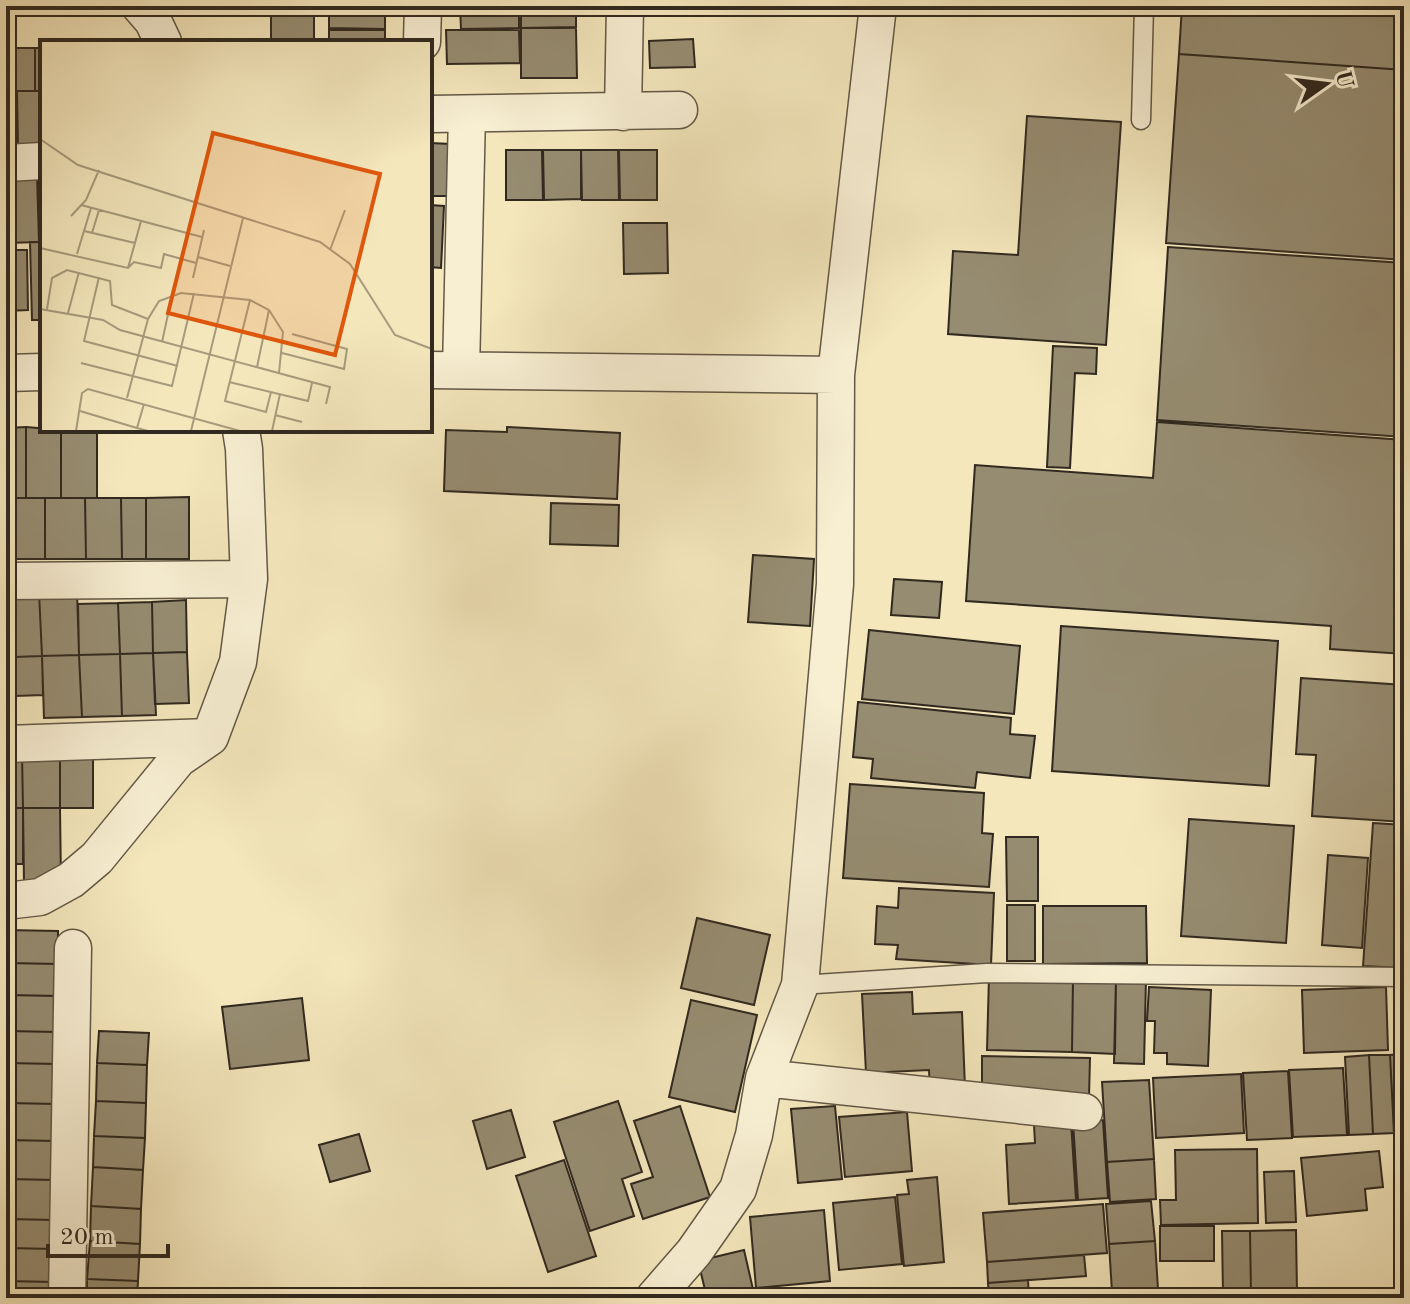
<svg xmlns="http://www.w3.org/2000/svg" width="1410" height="1304" viewBox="0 0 1410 1304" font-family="'Old Standard TT',serif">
<rect width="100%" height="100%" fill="#f4e7bc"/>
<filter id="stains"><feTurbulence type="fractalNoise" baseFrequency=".0025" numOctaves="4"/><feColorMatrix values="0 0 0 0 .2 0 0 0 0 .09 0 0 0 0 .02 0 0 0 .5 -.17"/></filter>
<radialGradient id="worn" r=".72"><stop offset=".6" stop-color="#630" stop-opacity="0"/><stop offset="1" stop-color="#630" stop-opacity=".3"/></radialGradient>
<!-- building -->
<path fill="#968c71" stroke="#31291f" stroke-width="2" d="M329,6h56v23l-56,-1z
M460,6h59v22l-58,1z
M521,6h55v21l-55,1z
M1182,6h222v64l-225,-16z
M271,12l43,1v29h-43z
M521,28h55l1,50h-56z
M329,30h56v12h-56z
M446,30h73l1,33 -73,1z
M693,39l2,28 -45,1 -1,-27z
M6,48h7v43h-7z
M13,48h22v43h-22z
M35,48h7v43h-7z
M1179,54l225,16v190l-238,-17z
M6,91h11l1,55 -12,1z
M17,91h25v55h-24z
M1027,116l94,6 -15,223 -158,-11 5,-83 65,4z
M430,143l21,1 -2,52h-19z
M506,150h36l1,50h-37z
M543,150h38v49l-37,1z
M581,150h37l1,50h-37z
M619,150h38v50h-37z
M37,175h5v67h-3z
M37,175l2,67 -33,1v-67z
M430,205l14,1 -3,62 -11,-1z
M623,223h44l1,50 -44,1z
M30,242h12v78h-10z
M1168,247l236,16v174l-247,-17z
M6,250h21l1,60 -22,1z
M1053,346l44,2 -1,26 -21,-1 -5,95 -23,-1z
M1157,422l247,18v214l-74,-5 1,-23 -365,-25 9,-136 178,13z
M26,427l35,3v68h-35z
M26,427v71h-20v-70z
M507,427l113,6 -3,66 -173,-8 2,-61 61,2z
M61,430h36v68h-36z
M189,497v62h-43v-61z
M6,498h7v61h-7z
M13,498h32v61h-32z
M45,498h40l1,61h-41z
M85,498h36l1,61h-36z
M121,498h25v61h-24z
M551,503l68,2 -1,41 -68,-2z
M753,555l61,4 -4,67 -62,-4z
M894,579l48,3 -3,36 -48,-3z
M77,590l2,65 -37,1 -3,-64z
M12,592h27l3,64 -28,1z
M12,592l2,61h-8v-60z
M186,600l1,52 -34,1 -1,-51z
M152,602l1,51 -33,1 -2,-51z
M118,603l2,51 -41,1 -1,-51z
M1061,626l217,15 -9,145 -217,-15z
M869,630l151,16 -6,68 -152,-15z
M187,652l2,51 -34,1 -2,-51z
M6,653h8l2,56h-10z
M153,653l3,62 -34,1 -2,-62z
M120,654l2,62 -40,1 -3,-62z
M79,655l3,62 -38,1 -2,-62z
M42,656l1,39 -28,1 -1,-39z
M1301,678l103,7v137l-92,-6 4,-61 -20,-1z
M858,702l153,16 -1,16 25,2 -5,42 -53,-6 -2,16 -104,-10 2,-19 -20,-2z
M93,753v55h-33v-54z
M6,754h16l1,54h-17z
M22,754h38v54h-37z
M850,784l134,9 -2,40 11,1 -4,53 -146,-9z
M6,808h17v56h-17z
M23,808h37l1,75h-37z
M1189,819l105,7 -8,117 -105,-7z
M1373,823l31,2v143l-41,-2z
M1006,837h32v64h-31z
M1328,855l40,3 -6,90 -40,-3z
M899,888l95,5 -3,72 -95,-6 2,-14 -23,-1 2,-38 21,2z
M1007,905h28v56h-28z
M1043,906h103l1,57 -104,1z
M697,918l73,17 -16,70 -73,-17z
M6,930l52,1v33l-52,-1z
M6,963l52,1v32l-52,-1z
M989,976l84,2 -1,74 -85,-2z
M1073,978l43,1 -1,75 -43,-2z
M1116,979l30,1 -2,84 -30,-1z
M1149,987l62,3 -3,76 -41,-2v-11h-13l1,-32h-8z
M1386,987l2,63 -84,3 -2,-63z
M912,992l1,22 49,-2 3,76 -35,2 -1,-20 -63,3 -4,-79z
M6,995l52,1 -1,36 -51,-1z
M302,998l7,62 -79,9 -8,-62z
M691,1000l66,15 -22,97 -66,-15z
M6,1031l51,1v32l-51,-1z
M99,1031l50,2 -2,32 -50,-2z
M1404,1054v79h-10l-4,-78z
M1369,1055l4,79 -24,1 -4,-78z
M1369,1055h21l4,78 -21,1z
M982,1056l108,2 -1,39 -107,-3z
M6,1063l51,1v40l-51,-1z
M97,1063l50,2 -1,38 -50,-2z
M1343,1068l4,67 -54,2 -4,-67z
M1288,1071l4,67 -45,2 -4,-67z
M1241,1074l3,59 -88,5 -3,-60z
M1149,1080l5,79 -47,3 -5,-80z
M96,1101l50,2 -1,35 -51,-2z
M618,1101l24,71 -20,7 12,37 -44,15 -36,-109z
M6,1103l51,1 -1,37 -50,-1z
M680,1106l30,91 -67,22 -12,-35 22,-7 -19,-56z
M835,1106l7,73 -44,4 -7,-74z
M511,1110l14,47 -38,12 -14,-48z
M907,1112l5,59 -67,6 -6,-60z
M1103,1120l5,78 -30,2 -5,-78z
M1071,1122l5,78 -67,4 -3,-59 29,-2 -1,-18z
M359,1134l11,37 -40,11 -11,-37z
M94,1136l51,2 -2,32 -50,-3z
M6,1140l50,1 -1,39 -49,-1z
M1257,1149l1,74 -97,2 -1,-25h16l-1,-50z
M1379,1151l4,36 -18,2 2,21 -60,6 -6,-58z
M1154,1159l2,40 -46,3 -3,-40z
M564,1160l32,96 -48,16 -32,-96z
M93,1167l50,3 -2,39 -50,-3z
M1294,1171l2,51 -30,1 -2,-51z
M937,1177l7,85 -40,4 -7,-71 12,-1 -2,-14z
M6,1179l49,1v40l-49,-1z
M895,1197l7,67 -63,6 -6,-67z
M1151,1201l4,40 -46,3 -3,-40z
M1103,1204l4,49 -120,9 -4,-49z
M91,1206l50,3 -1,35 -50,-3z
M824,1210l6,71 -74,7 -6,-71z
M6,1219l49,1v29l-49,-1z
M1160,1226h54v35h-54z
M1296,1230l1,64h-46l-1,-63z
M1222,1231h28l1,63 -28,1z
M90,1241l50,3 -2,37 -51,-2z
M1155,1241l3,48 -46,3 -3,-48z
M6,1248l49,1 -1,33 -48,-1z
M744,1250l11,48h-48l-9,-37z
M1084,1255l2,21 -98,7 -1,-21z
M87,1279l51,2 -1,17h-50z
M1028,1280l1,18h-40l-1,-15z
M6,1281l48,1v16h-48z
M364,1288l3,10h-32z"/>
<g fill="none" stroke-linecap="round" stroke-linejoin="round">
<defs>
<path id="lane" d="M1141,120l3,-114
M800,985l187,-12 417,4"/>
<path id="street" d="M140,6l13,15 10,21
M422,42l1,-36
M623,112l2,-106
M430,114l249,-4
M6,163l36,-2
M430,370l406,5
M461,370l6,-256
M6,373l36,-1
M6,581l243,-2
M6,744l204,-7
M6,901l34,-4 31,-17 26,-22 81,-99 32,-22 28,-75 11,-83 -5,-130 -3,-19
M764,1078l320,34
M67,1298l6,-350
M654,1298l40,-46 44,-63 16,-54 10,-57 36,-93 35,-401 1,-209 42,-369"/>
</defs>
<!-- lane casing -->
<use href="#lane" stroke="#625846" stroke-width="21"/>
<!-- street casing -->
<use href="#street" stroke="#625846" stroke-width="39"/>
<!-- lane -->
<use href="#lane" stroke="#f8efd3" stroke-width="18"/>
<!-- street -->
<use href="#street" stroke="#f8efd3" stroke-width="36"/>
</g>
<!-- overview -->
<g transform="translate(40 40)">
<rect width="392" height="392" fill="#f4e7bc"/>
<path fill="none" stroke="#a69b7d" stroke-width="2" d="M0,99l38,26 242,77 30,22 45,71 37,14M41,165l121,32M31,176l15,-16 13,-30M44,191l7,-23M52,193l7,-23M0,208l88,20 6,-6 27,6 3,-14 32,9M290,210l15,-40M37,214l7,-23 51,12M158,217l32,9M88,228l13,-47M59,237l-15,64 94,25M153,238l11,-48M210,260l-25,101 41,11 5,-20M0,269l63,11 17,10 210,57 -4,17M7,269l5,-31 15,-8 43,11 2,24 36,14 11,-18 22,-8 69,7 19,10 14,22 -4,41M28,273l11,-41M122,302l10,-46M242,313l62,16 3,-20 -55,-15M41,323l91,23 22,-93M217,327l12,-57M189,342l79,19 4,-18M87,358l21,-79M104,364l-7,24 11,3M40,371l57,17M235,375l27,7M36,391l6,-38 6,-4 152,42M151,391l52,-213M232,391l8,-37"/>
<path fill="#df570d" fill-opacity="0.15" stroke="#df570d" stroke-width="4" d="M173,93l167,41 -45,181 -167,-42z"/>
<rect width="392" height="392" fill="none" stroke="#31291f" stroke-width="4"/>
</g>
<!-- margin -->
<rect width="1410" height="1304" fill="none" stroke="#f4e7bc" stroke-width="32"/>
<rect x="8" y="8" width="1394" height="1288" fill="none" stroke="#31291f" stroke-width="4"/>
<rect x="16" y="16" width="1378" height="1272" fill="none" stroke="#31291f" stroke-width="2"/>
<!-- north arrow -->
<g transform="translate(1326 84) rotate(76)" stroke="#f8efd3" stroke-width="6" paint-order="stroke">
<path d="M0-6L14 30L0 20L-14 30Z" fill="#31291f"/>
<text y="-12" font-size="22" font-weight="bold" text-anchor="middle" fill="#31291f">U</text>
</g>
<!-- scale -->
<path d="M48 1244v12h120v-12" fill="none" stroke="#31291f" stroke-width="4"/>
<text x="60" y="1244" font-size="24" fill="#31291f" stroke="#f8efd3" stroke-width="6" paint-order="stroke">20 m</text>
<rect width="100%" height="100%" filter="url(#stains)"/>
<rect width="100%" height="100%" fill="url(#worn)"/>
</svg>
